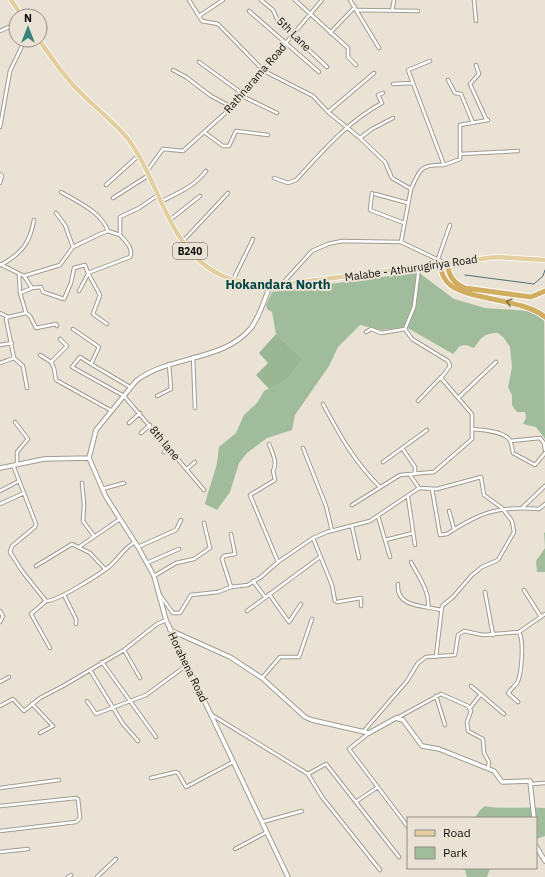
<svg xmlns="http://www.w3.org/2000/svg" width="545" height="877" viewBox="0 0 545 877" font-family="'IBM Plex Sans',sans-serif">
<rect width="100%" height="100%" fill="#e9e2d5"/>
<!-- green -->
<path fill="#a0bc9c" d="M418,272l36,27 31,9 59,4 1,127 -9,-12 -13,-3 3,-6 -1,-6h-8l-5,-7v-10l-4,-8 4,-20 -2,-20 -6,-9 -6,-5c-14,0 -17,5 -24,15l-8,-3 -6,1 -7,8 -47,-27 -25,3 -21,-5 -22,22 -9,19 -34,49 -3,15 -25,8 -20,15 -8,10 -9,29 -13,18 -12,-6c3,-14 9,-27 12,-41 1,-6 1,-11 2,-16l17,-14 8,-18 13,-12 7,-12 23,-11 16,-21 -27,-25 -4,-22 -5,-3 -1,-4 6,-13z
M544,532l1,1v39h-8l-1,-11 9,-13z
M485,806c19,4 40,0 60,2v28l-9,3v-21h-61l5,-8z
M454,868h36l-3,9h-20l-2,-7z"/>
<!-- forest -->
<path fill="#9ab695" d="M276,334l27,25 -16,21 -18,9 -13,-14 12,-12 -9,-10z"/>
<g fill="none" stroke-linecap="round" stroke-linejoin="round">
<!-- stream -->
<path stroke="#516e7a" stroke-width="1" d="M465,275l69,9 9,-8 2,-6"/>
<defs>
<path id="minor" d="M189,0l13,21 16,3 46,47 49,25 15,16 32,26 25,24 7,16 19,11 -10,53
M261,0l12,10 5,11 49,46
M295,0l53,48v9l8,8
M350,0l29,48
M474,0l2,21
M358,10l60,1
M249,11l70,61
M392,11l2,-11
M199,16l24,-16
M0,31l16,-7
M330,33l25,-26
M199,62l44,32
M173,70l13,7 25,19 21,11
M448,80l7,13 6,1 12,29
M393,84l19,-1
M242,96l35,17
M328,112l46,-39
M0,127l10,-56 15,-31
M204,132l19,14h6l7,-15 32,4
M360,138l12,-9 21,-11
M460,154l58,-3
M444,165l16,-6v-34l28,-5 -2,-1 -16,-35 9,-10 -3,-9
M147,171l16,-22 20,2 49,-44 90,-107
M0,174l2,2 -2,7
M274,178l14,5 8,-3c27,-29 51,-58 86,-77l-4,-8 5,-2
M106,185l32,-29
M411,189c9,-20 10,-25 33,-24l-36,-95 22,-9
M61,192c17,10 40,20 47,39
M372,193l-2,17 34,13
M375,194l33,9
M113,198l36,-23
M162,201c16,-8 33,-15 44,-30
M56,213l9,12 8,22
M171,219l29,-23
M183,241l45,-48
M438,259l12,-34
M0,264l24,12 36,-11 13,-18 27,-13 8,-3 12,4v-18l19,-9 19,-13
M1,265c21,-12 29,-22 33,-45
M88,273l12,22 -7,19 14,10
M19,275l1,18 6,20
M24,276l8,12 9,-1 2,5 21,7 7,-16 3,-15 11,-3 3,8 42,-16c4,-9 -5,-16 -10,-22
M233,280l20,-41
M283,283l29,-32 16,-7 14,-3 59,1 44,21
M79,291l9,-17
M20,293l12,-5
M0,313l8,4
M73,329l26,18 -8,17 39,23
M366,332l5,-3 10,4 24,-4
M60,339l7,7 -16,16 3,6 2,12 56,31
M0,345l12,-2
M40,355l11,7
M193,357l2,51
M14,358l9,8 4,22
M0,363l14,-5 -8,-39 2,-2 18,-4 4,3 6,12 20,-4 1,2
M91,364l-11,-7 -8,10 52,29 80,94
M157,396l14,-7 -2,-25
M458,398l38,-36
M418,401l23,-24
M323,404c16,30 32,59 57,83
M15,422l13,17 -11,13v12
M129,423l11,-10
M472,429c11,1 28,2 36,9 4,3 4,11 5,15l22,12 10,-12
M141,433l9,-8
M510,441l30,-3 4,5 1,7
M269,444c3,8 9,19 4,27l2,9 -25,15 28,67
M303,448l23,58 6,25
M402,448l13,19v7
M164,452l5,-3
M383,462l44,-32
M13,465l23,59 -1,3 -23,19 -2,6 12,19 24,30c10,1 56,-28 65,-36 8,-7 13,-17 24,-23
M187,469l8,-7
M82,483l2,21 -1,17 11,15
M419,488l18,1 44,-12 3,18 18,13 10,13 2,11 -16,28 -16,7 -10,8 -19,22 -11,9 -6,51
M102,489l22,-6
M432,489l8,46 7,-1c34,-22 50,-28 92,-25l6,-5
M0,491l19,-10
M408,497l7,48
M0,504l24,-11
M352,505l48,-30 34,-3 38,-33v-25l-31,-36 9,-12 -2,-5 -36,-22 -7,-10 9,-22 5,-40
M522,508l23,-22
M449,511l5,18
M378,516l12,41
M352,527l7,31
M313,538l19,47 3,16 2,1 24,-4v8
M385,540l28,-7
M79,547l41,-28
M138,547l38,-17 5,-10
M411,562c7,14 19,29 17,45
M147,563l32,-14
M36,566l36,-22 18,9 15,16
M154,576l22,-13 18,-4 16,-11 -6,-25
M253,581l12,16
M398,584c-2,24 25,21 43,26
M231,587l-9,-28 2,-3 11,-2 -4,-20
M524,590l17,27
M485,592l8,43
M159,594l14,19h7l11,-18 27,-3 13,-5 17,-2 13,-8 17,-15 35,-24 14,-6 43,-11 49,-33 -9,-13
M269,594l20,28 12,-18
M64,595l12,24v5
M46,601l-15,13 19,34
M0,611l3,5 -3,6
M247,611l73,-54
M124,650l16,28
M102,662l54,75
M90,670l33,54 15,17
M262,678l18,-21h19l13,-38
M0,682l9,-5
M471,686l33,28
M436,696l9,29
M87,701l9,13 50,-19 41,-30
M518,702l-10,-9c3,-3 6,-7 9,-10 5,-9 7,-43 2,-51
M32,704l21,22 -13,7
M0,706l13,-7 11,12 16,-13 23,-12 61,-36 33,-26 9,-4
M470,708l11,-14
M212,715l96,59 14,23 58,73
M397,718l44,-24 27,12 3,5 -4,11 1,9 15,8 1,14 5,9 -1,6
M363,732l44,-51 11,-18 8,-6 29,-2 3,-20 6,-4 19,4 36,-3 26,-18
M369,733l-20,16 59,78
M308,774l18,-10 73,93
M151,778l25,-6 2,1 8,14 47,-25
M531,784l14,-1
M0,788l59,-8
M357,801l21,-14
M0,806l76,-8 2,1 2,19 -4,4 -76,9
M262,822l40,-11
M235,849l32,-17
M0,852l28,-3
M68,877l3,-2
M97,877l19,-18"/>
<path id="tertiary" d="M89,458l17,39 32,50 16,29 12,44 122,257
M0,468l44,-9 45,-1 7,-28 40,-49c33,-26 87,-19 115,-53 9,-12 13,-28 19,-42
M170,630l60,27 32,21 43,39 7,3 57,13 27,-15 7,2 19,26 17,3 55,22 8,11 28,-1 4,37
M536,846l9,15"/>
<path id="primary" d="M11,0l11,16
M39,40c13,18 25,37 41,52 15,16 35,30 48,47 33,44 40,113 95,137 15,7 31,8 47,10l226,-29 49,3"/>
<path id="motorway" d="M447,263c2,13 6,20 18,25l66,9 14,-6
M440,264c1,5 2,11 5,15 11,22 77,18 100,38"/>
</defs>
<!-- minor casing -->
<use href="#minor" stroke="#a19b8f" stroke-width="4.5"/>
<!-- tertiary casing -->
<use href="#tertiary" stroke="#a19b8f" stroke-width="5.5"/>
<!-- primary casing -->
<use href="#primary" stroke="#fff" stroke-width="6"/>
<!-- motorway casing -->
<use href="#motorway" stroke="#fff" stroke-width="7"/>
<!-- minor -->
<use href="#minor" stroke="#fff" stroke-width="2.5"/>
<!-- tertiary -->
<use href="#tertiary" stroke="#fff" stroke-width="3.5"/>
<!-- primary -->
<use href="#primary" stroke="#e3ce9f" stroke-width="4.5"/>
<!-- motorway -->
<use href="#motorway" stroke="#d1ae5f" stroke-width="5"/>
</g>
<!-- one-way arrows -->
<defs><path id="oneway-chevron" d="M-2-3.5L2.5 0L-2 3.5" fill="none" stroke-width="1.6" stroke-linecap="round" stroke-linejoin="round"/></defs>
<use stroke="#7b6639" href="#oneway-chevron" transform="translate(509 302) rotate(-165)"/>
<g text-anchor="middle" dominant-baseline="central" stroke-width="4" stroke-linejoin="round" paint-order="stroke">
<!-- shield labels -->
<rect fill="#e9e2d5" stroke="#524e48" stroke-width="1" x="173" y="243" width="34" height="16" rx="3"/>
<g font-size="10" font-weight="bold" fill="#110f0b">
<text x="190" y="251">B240</text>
</g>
<!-- street labels -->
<g font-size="11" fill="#110f0b" stroke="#e9e2d5">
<text transform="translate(294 34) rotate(45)">5th Lane</text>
<text transform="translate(255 78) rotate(-49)">Rathnarama Road</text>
<text transform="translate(411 268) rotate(-8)">Malabe - Athurugiriya Road</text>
<text transform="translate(165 443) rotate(50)">8th lane</text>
<text transform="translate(188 667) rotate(64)">Horahena Road</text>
</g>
<!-- quarter labels -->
<g font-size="13" font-weight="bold" fill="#014441" stroke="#e9e2d5">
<text x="278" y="284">Hokandara North</text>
</g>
</g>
<!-- legend -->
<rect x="407" y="817" width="130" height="52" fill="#e9e2d5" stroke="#938e84"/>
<rect x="415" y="830" width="20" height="6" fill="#e3ce9f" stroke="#938e84"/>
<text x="443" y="837" font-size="12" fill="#110f0b">Road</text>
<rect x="415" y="847" width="20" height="12" fill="#a0bc9c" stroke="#938e84"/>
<text x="443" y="857" font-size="12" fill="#110f0b">Park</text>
<!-- north arrow -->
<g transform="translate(28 28)"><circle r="19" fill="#e9e2d5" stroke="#938e84"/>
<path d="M0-3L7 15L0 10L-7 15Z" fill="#3c837e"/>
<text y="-6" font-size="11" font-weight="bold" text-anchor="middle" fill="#110f0b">N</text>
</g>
</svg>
